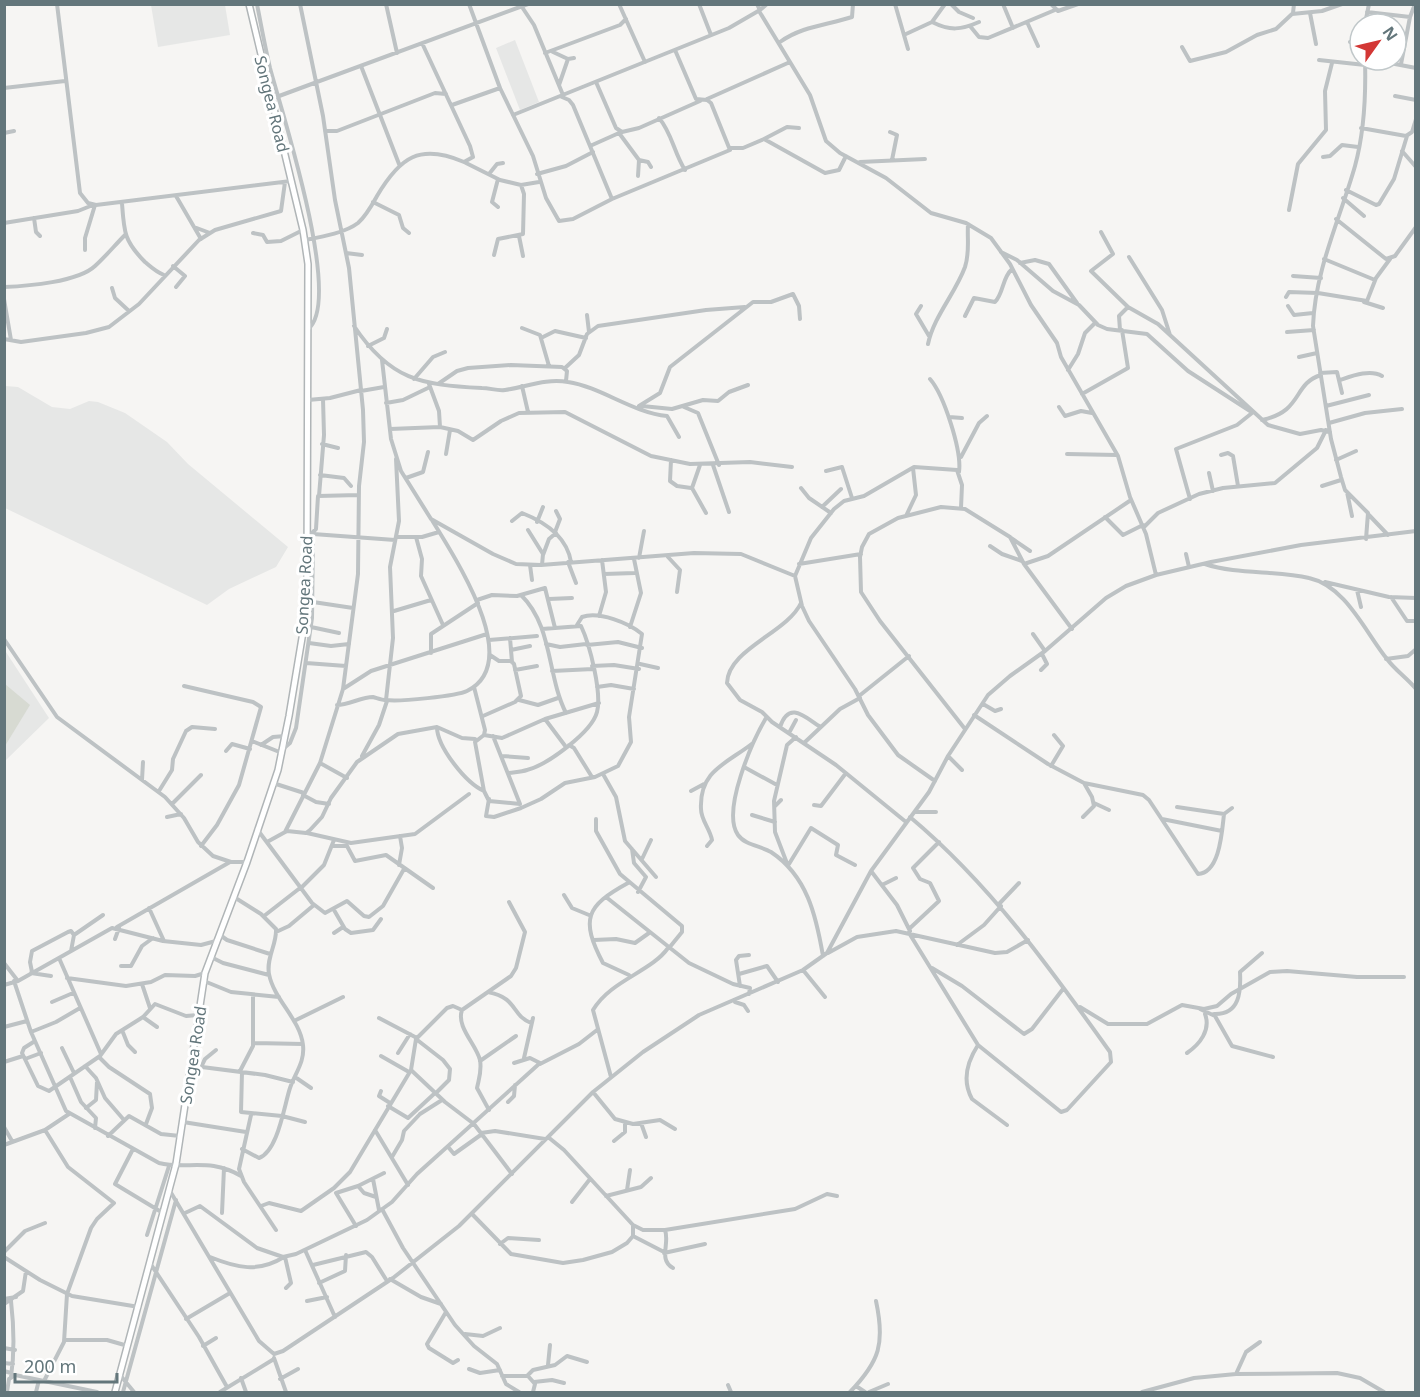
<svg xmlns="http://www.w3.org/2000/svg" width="1420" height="1397" viewBox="0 0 1420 1397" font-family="'Noto Sans',sans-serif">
<rect width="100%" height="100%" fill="#f6f5f3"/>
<!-- built -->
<path fill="#e6e7e6" d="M151,5h74l5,30 -72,12z
M515,40l24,62 -19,8 -24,-62z
M5,386l13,1 34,20 18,2 19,-8 9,1 27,11 42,29 21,22 100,83 -12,20 -47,22 -22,16 -202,-97z
M4,649l45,69 -44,43h-1z"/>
<!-- green -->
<path fill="#d7dad2" d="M5,684l25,21 -25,41h-1z"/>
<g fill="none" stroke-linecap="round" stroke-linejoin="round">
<defs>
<path id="highway" d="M115,1392l61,-228 29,-191 42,-111 31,-92 11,-54 16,-96 2,-36 1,-320 -5,-34 -54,-226"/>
</defs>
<!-- highway casing -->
<use href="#highway" stroke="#b0b5b7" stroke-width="8"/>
<!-- minor -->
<path stroke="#bdc2c4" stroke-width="4" d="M57,4l23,189 8,10 8,2 195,-24
M257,4c4,21 8,43 13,64 11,42 74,233 38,261
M386,4l11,49
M469,4l31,84 33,68 13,42 13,23 14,-2 39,-20 118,-49 -19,-47 -4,-3 -11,-1 -21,-49
M619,4l26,58
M699,4l12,31
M895,4l13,45
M951,4l8,8 14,6
M1003,4l10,24
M1051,4l7,7 20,-7
M522,7l12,18 29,70
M760,10l7,-6
M759,11l51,84 16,46 14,12 46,25 45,35 35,10 25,15 19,26 21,41 26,38 4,14 57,99 12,41 16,37 10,41
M1367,12l43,5
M1293,13l1,-9
M1310,13l6,31
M932,22c18,9 29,8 47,0
M1027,22l11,24
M1365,24l4,-20
M970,26l9,11 9,1 67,-28
M906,34l26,-12 13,-18
M780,42c22,-16 48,-17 72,-25l1,-13
M1350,42l10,-1
M1182,47l8,14 36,-9 31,-17 19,-6 16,-15 30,-3 20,-7
M553,52l15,7 6,-1
M545,53l75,-28 6,-6
M1319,60l46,5
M1365,60c1,34 -1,73 -10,106 -15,53 -40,104 -42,160l18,113 10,38 4,13 23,23 -2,26
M1374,60l42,8
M1401,64l9,-47 5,-13
M361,66l38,98
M596,82l20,46 6,4 17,-4 61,-27
M559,85l9,-26
M4,88l61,-7
M1395,96l21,4
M562,97l7,3 4,5 39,94
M271,99l257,-95
M707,99l83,-37
M452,105l48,-17
M513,115l216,-87 31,-18 -3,-6
M659,118c13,15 15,35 26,52
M1361,128l45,8 6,-4 4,-13
M325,131h12l98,-38 11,1
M890,132l7,3 -5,25
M4,133l10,-2
M619,133l20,27 -1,16
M764,139l23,-12 12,1
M590,146l29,-13
M730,148h13l21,-9 61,34 14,-3 7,-14
M1402,151l14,16
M1323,157l7,-1 12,-11 16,2
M639,160l9,2 3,5
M860,162l65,-3
M466,163l34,17 21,5 18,-3
M489,174l8,-10 6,-1
M537,174l29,-8 27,-14
M1346,190l30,15 3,-1 15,-25 13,-43
M176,196l25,43
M1343,198l21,18
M373,202l26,13 4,13 6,5
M122,203c2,29 2,38 23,59 7,6 11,10 19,13
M498,207l-6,-5 6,-23
M1289,210l9,-46 28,-34 -1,-39 7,-28
M34,218l2,14 4,4
M1336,219l50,40 9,-3 21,-29
M4,223l74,-12 15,-6
M194,227l16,6
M1101,232l12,22 -22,17 37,36 -9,9 1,14
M253,233l10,2 4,7 14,-1 22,-11
M519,236l4,20
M305,240c16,-3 40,-7 53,-17 8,-7 14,-18 19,-27 23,-39 43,-53 87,-34l9,-5 -3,-11 -48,-103
M85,250v-12l10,-33
M1001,252l16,8 36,31 26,14 19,20 9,4 40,5 41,37 62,40
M346,253l16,2
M494,255l4,-16 25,-5 1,-40 -3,-9
M1129,257l33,53 8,25
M1324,259l51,21
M1020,263l15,-3 14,4 28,39
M173,266l12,10 -9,11
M1293,276l28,2
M4,287c24,-1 74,-5 91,-21 11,-10 20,-21 30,-31
M112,288l3,10 14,13
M1286,297l3,-5 29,1 49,8 9,-23 14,-19
M4,299l7,41
M1364,302l19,6
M921,306l-5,8 13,22
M1288,306l6,9 19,-2
M1128,307l30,17 110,101 32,9 21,-4 9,2
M587,315l2,17
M965,316l9,-18 21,4c9,-10 7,-24 17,-33
M354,326c36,54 67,59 128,62 8,0 15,3 23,2 21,-3 41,-12 63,-8 33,5 65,31 99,34l12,21
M522,328l18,7 9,31
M1287,332l27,-2
M541,338l14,-7 31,7
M4,339l17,3 65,-9 23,-6 30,-23 60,-64 16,-10 66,-19 4,-29
M928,344c6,-28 27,-50 37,-77 5,-15 2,-28 3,-43
M368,346l16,-8 3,-9
M1299,357l18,-4
M382,360l9,79 10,32 30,48 62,35 23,10 25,1 153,-12 47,1 54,22
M565,368l14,-13 8,-21 11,-8 108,-16 39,-3
M1068,370l10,-16 7,-21 10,-10
M1320,373l17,-1 5,21
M414,379l19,-22 12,-5
M930,379c14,16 32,72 29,93
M1340,380c12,-4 30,-11 42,-4
M438,384l19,-13 11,-3 43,-3 51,2 5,4 -1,10
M522,386l6,26
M361,391l23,-4
M1082,394l46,-26 -6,-38
M308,400l22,-2 31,-8
M386,403l17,-3 27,-13
M639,406l21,-13 10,-26 83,-65h18l22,-8 6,12 1,13
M642,406l30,3 31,-9 15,1 11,-9 19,-7
M1326,406l43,-11
M684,407l14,6 21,52
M1059,407l6,9 16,-5 11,2
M949,417l13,1
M1262,420c42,-9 30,-36 59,-45
M1329,423l36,-10 37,-4
M440,427l18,4 15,9 28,-19 18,-8 46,-1 86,44 39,8 60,-2 42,5
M390,429l50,-2 -1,-16 -10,-27
M322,444l16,4
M446,454l4,-24
M1067,454l50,1
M1221,455l7,-2 5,3 5,30
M961,457l18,-34 8,-7
M671,460l-1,21 7,5 14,2
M1336,460l20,-9
M700,465l-8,23 14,25
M713,465l16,47
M826,471l16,-4 10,31
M1209,473l4,18
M320,475l24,3 7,8
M406,478l17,-6 5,-20
M1322,486l19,-6
M801,488l8,10 22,15
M1347,492l5,24
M319,496l5,-61 -1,-36
M1190,499l-14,-50 61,-24 15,-12
M822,507l19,-18
M1369,515l19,20
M906,516l10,-21 -3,-27
M1105,517l18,18 20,-10
M512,521l10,-8c23,9 45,24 49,49
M537,522l6,-15
M1144,527l14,-14 41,-19 24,-6 52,-5 42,-35 9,-18
M528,530l15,24 -1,11
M555,532l5,-13 -4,-8
M312,533l4,-4 2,-33 41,-1
M313,534l82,6
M396,537h26l17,-5
M416,537l6,22 -1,17 22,49
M1011,538l19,13
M990,546l12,8 20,7
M1186,554l3,13
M543,555l6,-16 7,-6
M668,557l12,13 -3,22
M639,558l5,-27
M568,562l8,21
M799,564l62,-10
M1024,564l24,-8 83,-56
M1205,564c32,11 71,6 104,14 37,8 56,54 78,81 8,11 20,19 29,30
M530,565l2,15
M604,574l31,-1
M1325,582l64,15 27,1
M1357,590l4,17
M521,595c32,31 26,81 45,118
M1391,597l16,24h9
M549,599l23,-1
M477,600l15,-5 25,1 28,-8 10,40
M313,602l40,6
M801,603c-14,30 -73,46 -74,80l13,17 22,12 10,10 64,43 70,57
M394,611l37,-11
M599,616l7,-24 -4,-32
M311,627l28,6
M630,627l11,-34 -7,-34
M1033,634l12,17
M510,638l2,24
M4,639l53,78 108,80 19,21 14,24 15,14 18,6h16
M489,640l48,-4
M309,643l22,3 18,-2
M546,644l14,3 26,-3
M587,645l31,-3 24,6
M511,650l19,-4
M431,653v-19l47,-31
M1386,659l22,-3 7,-6
M306,663l40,3
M640,664l18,4
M592,666l22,-1 25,4
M515,670l22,-4
M1041,670l6,-6 -5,-10
M552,671l41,-2
M184,686l69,16 8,5 -22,78 -22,40 -16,21
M474,687l11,43 -1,5 -9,7 9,49 5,10 31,3
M597,687l14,-2 23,4
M343,689l28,-18 116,-37
M859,696l50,-40
M386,700l7,-62 -3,-71 9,-46 -3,-62
M519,700l19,5 20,-7
M983,704l12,7 6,-2
M337,705c12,0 24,-8 36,-8 4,1 9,3 13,3 13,2 71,-4 81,-9 59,-29 -15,-137 -35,-171
M974,715l74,49 36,19 59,12 6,5 49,74c22,-1 24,-43 26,-60l8,-6
M483,716l32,-14 6,-6 -7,-32 -3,-3h-12l-9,-6
M766,718c-13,22 -45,93 -28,117 7,10 23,11 33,17 36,24 45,63 52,104
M545,719l21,28
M437,727c0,20 29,56 47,64
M780,727c9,-27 25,-10 39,-1
M965,729l-85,-108 -19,-29 -1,-35 2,-10 7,-13 29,-16 43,-11 24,2 45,28 14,27 48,65
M789,733l7,-13
M484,735l18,3 43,-19 54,-16
M493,736l27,68
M252,741l30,12
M804,743l36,-34 20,-11
M261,745l12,-8 12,-1
M569,745l5,3 18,29
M283,749l7,-6 6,-15 16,-110 1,-85
M226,751l6,-7 18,5
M362,756l17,-31 8,-24
M502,756l26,2
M948,756l14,14
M320,763l27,15
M1051,766l12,-20 -9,-11
M744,767l33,18
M509,773c6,-1 12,-1 18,-3 20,-5 65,-38 70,-58 5,-19 -7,-67 -16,-86l-39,3
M603,774l13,23 9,44 31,36
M142,780l1,-18
M935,781l-37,-26 -30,-40 -13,-26 -46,-68 -7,-15 -7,-30 16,-38 23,-29 10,-8 20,-5 50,-29 43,3 5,15 -1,23
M273,783l31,10
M159,791l13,-21 1,-11 13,-28 6,-4 23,2
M691,791l13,-7
M303,795l13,7 13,2
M489,799l-3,17 8,1 27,-9 20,-9 24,-16 30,-6 23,-11 13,-24 -2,-25 13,-83c-13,-11 -43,-23 -60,-17l-5,8
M1094,803l15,7
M172,804l29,-29
M814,805l7,1 25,-33
M775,806l6,-6
M1177,807l47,7
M915,812h21
M752,815l23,7
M167,817l14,-3
M1083,817l11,-11 -2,-9 -8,-14
M596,819v12l24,43 62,52v6l-13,16
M1162,819l60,12
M257,829l55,74 13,10 22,-12 17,15 5,1 14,-11 21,-37
M285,832l35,-69 23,-74 15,-115 1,-88 5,-44 -1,-32 -14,-142 -14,-68 -12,-84 -23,-112
M307,833l44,10 64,-9 54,-40
M267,842l20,-11 19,2 4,-3 12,-13 9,-19 26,-36 41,-28 39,-7 25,11 13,1
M333,846h14l8,15 31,-6 47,33
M707,846l5,-6c-2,-11 -11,-20 -11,-31 -2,-39 27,-46 52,-66
M632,849l2,14 12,14 -8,15
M642,859l9,-19
M789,864l22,-36 27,17 -2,10 19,10
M399,865l3,-17 -2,-12
M788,866l-13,-34 -1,-31 13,-56 9,-8
M871,871l26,34 13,26
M628,883c-42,23 -48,36 -25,80l26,12
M882,885l14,-7
M301,888l23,-23 10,-25
M564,895l8,13 17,7
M234,897l27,17 15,15c1,15 -10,29 -7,45 5,26 31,45 34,71 2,17 -8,28 -13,43 -6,18 -12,63 -31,70l-17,-9
M606,897l83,66 44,21 17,4 -1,6
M999,904l20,-21
M149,908l15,33
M334,910l11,19 6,4 22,-3 8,-11
M264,916l36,-28
M117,927l113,-65
M909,929l30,-28 -9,-18 -10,-4 -7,-11 26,-26
M276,932l13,-6 25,-21
M334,933l9,-6
M909,933l69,112 83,67 6,-2 44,-48 -1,-10c-60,-84 -120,-168 -200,-235
M220,935l7,5 43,14
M115,939l4,-11
M594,940l22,-1 19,4 14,-10
M957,945l27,-20 17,-19
M71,951l3,-16 29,-20
M828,953l29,-16 39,-6 99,22 12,-1 21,-12
M211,957l12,6 46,12
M59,958l42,96
M4,963l14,18
M121,966h10l11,-20 11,-8
M932,968l30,18 62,48 8,-5 31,-40
M803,970l22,27
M32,972l-2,-10 2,-11 36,-19 3,-1 3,4
M31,973l20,3
M739,974l28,-8 11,16
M67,978l59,8 25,-4 14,-7 30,1 10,-3
M14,981l17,51 35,79 93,52c28,7 50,-6 82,13
M204,981l27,11 48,5
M142,984l8,24
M4,985l14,-4 94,-53 51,13 38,4 15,-4
M740,986l-4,-26 3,-4 10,-1
M488,992c30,6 23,23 43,31
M52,1002l21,-9
M735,1002l9,3 4,6
M1080,1007l28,17h39l35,-19 22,4 13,-3 14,-12 39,-22 17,-1 70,6h47
M1200,1009l15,7 17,30 41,11
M462,1010c-6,17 14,34 18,50 2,11 -1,18 -3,28l12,22
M1214,1014c26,1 27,-23 26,-42l22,-19
M143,1017l14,10
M379,1018l38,20
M294,1021l49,-24
M4,1027l23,-6
M122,1030l6,15 7,7
M31,1032l25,-10 24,-14
M416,1039l27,21 7,9 -1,11 -13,13
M35,1041l-11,7 -2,5 16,33 11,5 51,-35 16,-22 27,-17 12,-13 31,12 12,-1
M253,1043l50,1
M978,1045c-11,17 -16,36 -6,54l35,26
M62,1048l12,25
M398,1053l12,-19
M1187,1053c13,-9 24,-23 18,-39
M381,1056l28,16
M99,1057l10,10 41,27 2,14 -6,16
M524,1058l9,-40
M25,1059l16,-6
M480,1061l36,-25
M4,1062l19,-6
M191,1062l3,4 71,9 28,7
M540,1064l39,-20 18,-14
M85,1066l11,12 9,20 19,22
M201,1067l4,-8 11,-9
M411,1070l34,32 29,22 38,50
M240,1071l13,-25v-51
M242,1072l-1,40 41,4
M70,1077l11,25 15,16 -1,10
M295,1077l16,11
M611,1077l-18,-67c18,-30 58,-38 75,-62
M381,1091l-2,5 11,7
M593,1092l22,27 18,5 27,-4 15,9
M508,1102l6,-6 1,-11
M388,1106l20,12 27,-25
M86,1108l10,-8 1,-18
M420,1114l22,-14
M251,1115l-12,54 5,13 32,48
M282,1116l23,6
M183,1122l63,10
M641,1123l5,14
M4,1127l8,14
M45,1130l23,37 46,36 -17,16 -6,9 -24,66
M375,1130l33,55
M481,1133l14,-2 50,8
M108,1136l21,-20 32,18 19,2
M548,1137l16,13 69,75 10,5h22l130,-21 32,-15 10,2
M614,1141l11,-9v-9
M4,1145l41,-15 24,-16
M449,1148l5,6 28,-20
M133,1149l-18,35 48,29
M392,1157l10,-17 2,-9 16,-17
M373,1179l6,31
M358,1186l6,7 12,4
M627,1190l3,-20
M170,1191l89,150 15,13 9,-3 110,-73 66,-52 134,-134 50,-40 56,-37 104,-45 24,-17 44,-82 58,-79 19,-36 40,-61 22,-19 35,-25 61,-53 20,-12 30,-11 55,-13 90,-17 115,-14
M336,1193l22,-7 26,-13
M336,1193l20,33
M606,1196l35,-9 10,-9
M572,1202l18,-23
M261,1206l8,-3 32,8 33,-23 16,-16 61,-102 5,-31 31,-31 6,-2 9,4 49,-34 5,-8 9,-36 -16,-30
M382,1209l21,39 52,77 19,21 23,18 9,20 13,8
M185,1213l15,-7 57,42 26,9 13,-3 71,-34 25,-18 25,-28 123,-111 -10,-5 -16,5
M222,1213l2,-45
M473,1215l38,39 52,9 20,-3 29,-8 15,-9 6,-7v-11
M665,1230c5,13 -7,30 8,38
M147,1235l22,-69
M633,1236l31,16
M500,1244l8,-6 31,2
M305,1250l30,67
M4,1252l21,-21 20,-8
M664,1253l41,-9
M4,1257l36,23 32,16 67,11
M210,1257c27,11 48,16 74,0
M285,1257l6,26 -5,5
M150,1263l49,74 28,50
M313,1265l53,-13 6,5 15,24
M390,1279l31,18 20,7
M319,1283l26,-12 1,-16
M4,1299l12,-2
M307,1301l20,-4
M4,1304l19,-13 3,-20
M446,1312l-19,32 2,4 24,15 5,-3
M186,1319l44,-26
M465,1334l18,2 17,-8
M64,1340h43l21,6
M203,1346l13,-8
M4,1348l11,2
M274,1358l12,34
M4,1363l9,1
M548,1365l2,-20
M469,1369l11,4 20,-3
M4,1371l7,2
M1236,1374l10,-22 14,-10
M120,1375l14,17
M502,1376h25l6,-6 22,-5 12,-9 20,6
M528,1376l7,8 -2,8
M11,1377c4,-27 3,-50 0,-76
M241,1378l5,14
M280,1379l18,-10
M44,1381l20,-39 3,-48
M534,1382l18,-2 12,3
M728,1385l3,7
M856,1386l9,6
M7,1392l2,-13 6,-4 82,17
M36,1392l3,-12
M123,1392l53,-192
M220,1392l54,-33
M850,1392c30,-31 35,-49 26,-91
M869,1392l19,-8
M1142,1392l52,-14 42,-4 101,-1 23,5 24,14"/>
<!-- highway -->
<use href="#highway" stroke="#fff" stroke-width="5"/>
</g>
<g text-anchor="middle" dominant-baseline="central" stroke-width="6" stroke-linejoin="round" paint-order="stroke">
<!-- street labels -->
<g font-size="16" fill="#63767b" stroke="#fff">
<text transform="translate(272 104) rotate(76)">Songea Road</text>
<text transform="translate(304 585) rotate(-87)">Songea Road</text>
<text transform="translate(193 1055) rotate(-81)">Songea Road</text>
</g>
</g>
<!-- border -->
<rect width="1420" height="1397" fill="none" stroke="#63767b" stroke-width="12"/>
<!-- north arrow -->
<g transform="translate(1378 42) rotate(56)"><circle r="28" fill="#ffffff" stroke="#c1c8ca" stroke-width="1.5"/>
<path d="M0-4.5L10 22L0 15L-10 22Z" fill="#d33735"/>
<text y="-9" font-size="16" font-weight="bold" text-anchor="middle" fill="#63767b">N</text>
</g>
<!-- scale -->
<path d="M15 1373v9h102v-9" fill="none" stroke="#63767b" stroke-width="3"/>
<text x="24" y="1373" font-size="18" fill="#63767b" stroke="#ffffff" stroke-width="4.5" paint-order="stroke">200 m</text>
</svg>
